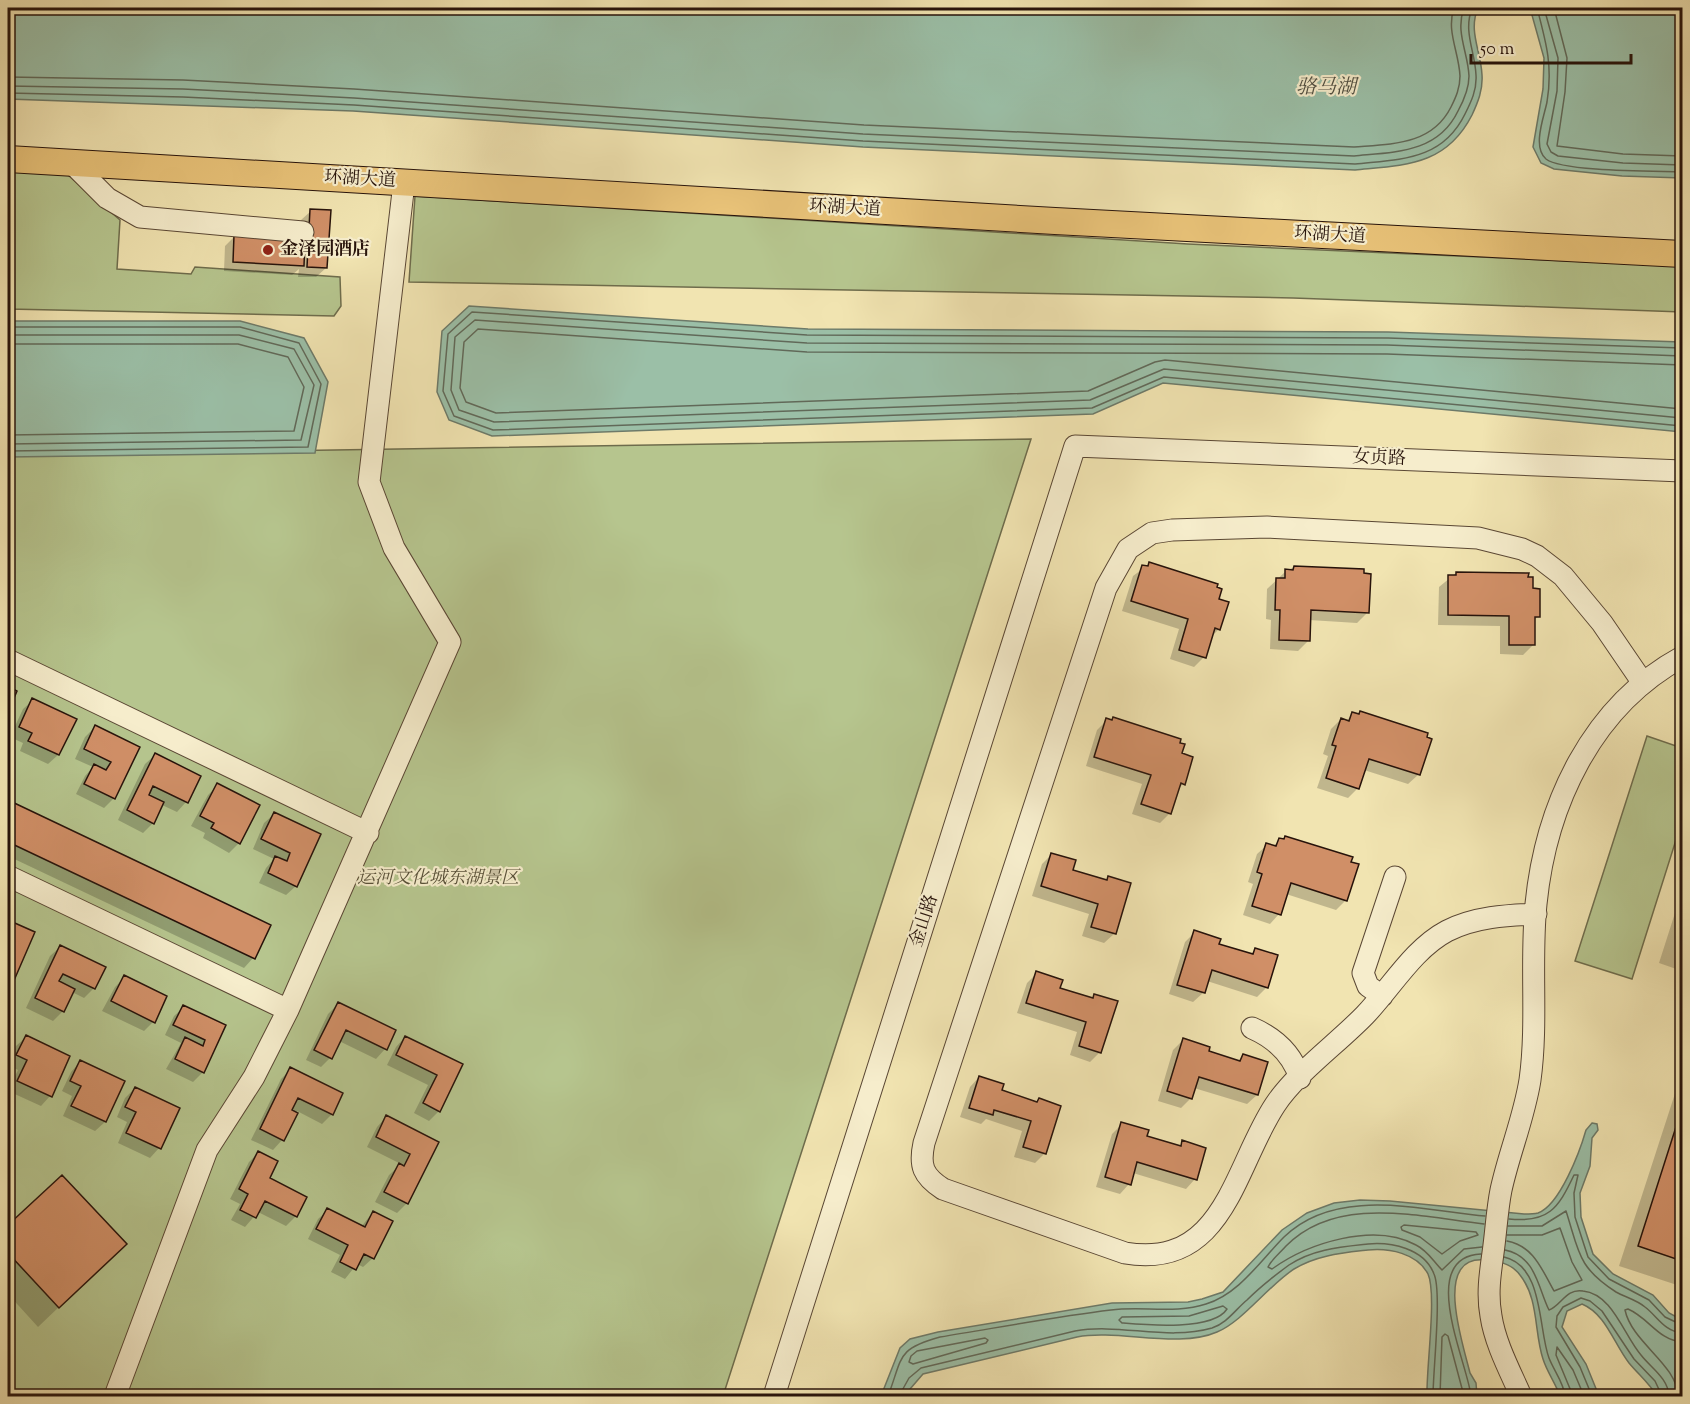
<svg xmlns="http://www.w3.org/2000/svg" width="1690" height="1404" viewBox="0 0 1690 1404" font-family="'Sorts Mill Goudy','Noto Serif SC',serif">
<rect width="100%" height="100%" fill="#f1e4b1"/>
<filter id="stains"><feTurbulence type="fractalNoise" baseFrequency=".00333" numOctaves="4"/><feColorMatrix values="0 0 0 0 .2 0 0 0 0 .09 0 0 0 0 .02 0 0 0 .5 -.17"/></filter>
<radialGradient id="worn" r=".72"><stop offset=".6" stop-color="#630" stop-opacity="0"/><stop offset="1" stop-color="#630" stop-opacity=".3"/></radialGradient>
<!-- green -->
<path fill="#b6c58e" stroke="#6e6c4c" stroke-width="1.5" d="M8,167l60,8 52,45 -3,49 74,5 4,-7 145,10 1,29 -7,10 -326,-7z
M415,196l773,48 494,22v46l-389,-14 -884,-16z
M1031,439l-308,957h-715v-941z
M1647,736l35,12v73l-50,158 -57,-18z"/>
<!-- water -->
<path fill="#9bbfa7" stroke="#6d7a69" stroke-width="1.5" d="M8,8h1470c-10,23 3,43 4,67 1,15 -4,27 -10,40 -26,51 -67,50 -117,55l-492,-23 -510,-36 -345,-12z
M1530,8h152v170l-60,-2 -68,-7 -13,-6 -8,-16 10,-58 1,-31z
M469,306l339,23 580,3 294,10v90l-519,-49 -70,31 -601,22 -43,-16 -12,-28 5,-61z
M240,321l64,17 24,44 -13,71 -307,4v-136z
M1592,1123l5,1 1,6 -6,8 -2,28 -10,27 1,24 12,37 20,20 40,21 16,18 13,7v76h-25c-8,-13 -18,-21 -28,-33 -15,-19 -23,-49 -47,-59l-15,7 -5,16 24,37 13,32h-39c-4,-12 -13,-24 -17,-37 -9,-27 -4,-60 -23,-84 -9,-12 -22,-14 -36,-15 -52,-4 -20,87 -14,113l6,10 1,13h-50c-1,-26 10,-102 1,-122 -11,-21 -39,-26 -60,-24 -26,3 -51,5 -74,19 -26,17 -52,53 -77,63 -39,17 -99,-3 -140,5l-154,37 -19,22h-23l19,-48 10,-9 28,-7 174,-29 76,-1 14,-3 21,-7 59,-62 25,-17 27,-10 26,-3 30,1 134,13c4,0 10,0 14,-1 22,-8 42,-62 48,-83z"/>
<!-- shadow -->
<path fill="#0003" d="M311,211l15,57 -10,9h-18l1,-8 -7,6 -68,-4 1,-25 10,-10 65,4 1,-20z
M1149,564l68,36 2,29 -9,9 -6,19 -10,10 -24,-8 9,-30 -57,-18 11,-35z
M1294,567l73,46 -10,10 -48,-3 -1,21 -10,10 -28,-2 1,-29 -5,-1 1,-30 19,-18z
M1456,573l82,43 -4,5 -1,24 -10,10 -23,-1v-28l-62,-1 1,-38z
M33,700l25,55 -10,9 -28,-13 3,-8 -13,-6 13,-28z
M1353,714l77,26 -12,35 -10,9 -44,-14 -6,18 -10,10 -31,-10 11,-32 -5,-2 8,-25 10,-10 5,2z
M1107,720l73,34 3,30 -6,6 -7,23 -10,10 -28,-9 10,-30 -56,-18 11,-36z
M95,727l43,21 -24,50 -10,10 -28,-14 9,-18 8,-9 -18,-8 10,-22z
M155,755l44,22 -13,25 -9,10 -15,-7 -9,18 -10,10 -25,-13 27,-56z
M218,785l21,58 -10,10 -26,-15 2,-5 -14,-7 17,-31z
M8,802l261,124 -16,32 -9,10 -236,-112z
M274,814l45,21 -23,51 -10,9 -27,-12 7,-15 8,-9 -21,-10 11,-26z
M1285,837l61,63 -10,10 -50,-16 -7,20 -9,10 -27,-9 10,-31 -5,-2 9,-28 10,-9 6,1z
M1052,854l19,17 34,10 4,-3 20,6 -15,50 -10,9 -22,-7 7,-22 -57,-18 10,-32z
M1682,891v80l-23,-8z
M8,922l25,11 -25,57z
M1195,932l22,13 33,10 5,-5 12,37 -10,10 -50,-16 -4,12 -10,9 -24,-8 16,-52z
M60,947l34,41 -10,10 -12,-6 -9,19 -10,10 -27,-13 24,-52z
M1037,973l21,16 33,10 4,-3 5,56 -10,10 -20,-7 7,-23 -60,-19 10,-30z
M125,977l28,45 -9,9 -42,-20 13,-24z
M338,1004l47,45 -9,10 -37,-18 -9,17 -9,9 -15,-7 22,-46z
M184,1007l40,19 -21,46 -10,10 -27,-13 15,-26 -16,-8 9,-19z
M26,1037l24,59 -9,10 -33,-15 10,-21 -10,-5 8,-19z
M405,1037l56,28 -22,46 -10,10 -15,-8 14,-28 -41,-20 9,-18z
M1183,1040l24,12 30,10 6,-6 14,39 -10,9 -53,-16 -3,10 -10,10 -23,-7 15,-51z
M80,1062l43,20 -18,40 -10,9 -32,-15 9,-20 -10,-5 9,-19z
M291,1069l41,45 -10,10 -25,-13 -15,29 -9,10 -22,-10 30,-61z
M1682,1072v207l-5,6 -58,-19z
M979,1077l21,14 36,12 3,-3 20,7 -15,47 -9,9 -21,-6 8,-26 -36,-12 -5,5 -21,-7 10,-30z
M135,1088l24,60 -9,10 -32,-15 9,-21 -10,-5 8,-19z
M386,1117l51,26 -30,60 -10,10 -22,-11 14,-27 12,-11 -34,-17 10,-20z
M1122,1124l24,13 32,10 5,-5 12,37 -9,10 -53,-16 -4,11 -9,10 -24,-7 16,-53z
M258,1153l10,25 37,19 -10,20 -9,9 -28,-14 -13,15 -14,-7 9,-16 -10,-5 19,-37z
M62,1177l63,67 -87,83 -30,-33v-67z
M328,1210l33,17 12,-15v46l-10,9 -6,-3 -12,15 -14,-7 9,-17 -32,-16 10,-20z"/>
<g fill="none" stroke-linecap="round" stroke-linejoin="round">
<!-- shore -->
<path stroke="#616959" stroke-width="1.5" d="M1537,8c9,34 16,58 10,94 -3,15 -15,45 -1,57 16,13 112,12 136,13
M1544,8l14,50 -1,33 -10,53 4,8 7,4 65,7 59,2
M1554,8l13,50 -2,34 -8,54 66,8 59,2
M8,77l175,3 171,9 510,36 490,22c38,-3 78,-2 97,-40 5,-10 9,-19 9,-31 -1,-24 -14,-45 -6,-68
M8,86l175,3 171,9 509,36 491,22c41,-4 84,-3 104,-45 6,-11 11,-22 11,-35 -1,-24 -14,-44 -5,-68
M8,93l175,4 171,8 509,36 492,23c45,-5 87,-3 110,-50 6,-12 12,-24 11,-39 -1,-24 -13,-43 -4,-67
M8,327h232l59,16 22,41 -13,63 -300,4
M8,335h231l55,14 20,36 -13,55 -293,4
M8,344h230l50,13 16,30 -10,44 -286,4
M1682,348l-294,-10 -581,-3 -335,-23 -24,22 -5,57 11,25 39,14 599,-22 72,-31 518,49
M1682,356l-295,-11 -580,-2 -332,-23 -20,17 -4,53 8,20 35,12 596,-22 74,-31 518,49
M1682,365l-295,-11 -580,-2 -329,-23 -14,13 -4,46 6,14 30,11 592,-22 67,-29 10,-2 517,49
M1509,1219c39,4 49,-10 65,-44h4l-4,18 1,24 13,40 21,22 40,21 16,17 17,8
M1404,1225l72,7 2,3 -18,6 -18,13 -22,-17 -18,-7 -1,-3z
M1508,1226h34l24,-15c13,40 11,56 50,81 9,5 21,8 29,15 13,10 19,24 37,26
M1507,1241c27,5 35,29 47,50l28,-11 -10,-18 -12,-34 -18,7h-35
M1482,1247l-18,2 -22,21c-9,-9 -14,-19 -26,-25 -42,-23 -108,-2 -144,24l-4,-2c4,-8 12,-14 18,-21 51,-52 134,-29 198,-22
M1505,1250c31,6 33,38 44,60 12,-4 17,-22 34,-19 30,3 41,45 58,64 10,13 27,23 28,41
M1504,1257c40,9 34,72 45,101 5,13 15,25 16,38
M1223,1306l4,3c-14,22 -81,16 -105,14l-3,-3 3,-3 67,-1z
M985,1338l3,2 -2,3 -73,21 -4,-2 2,-6 6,-5z
M888,1396c15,-39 8,-47 52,-59 56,-9 113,-20 171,-27 31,-4 65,4 95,-6 33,-10 54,-43 78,-67 52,-51 137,-27 201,-21
M899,1396l10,-18 12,-10 154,-37c45,-8 92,10 137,-3 15,-5 23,-18 35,-28 13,-13 27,-24 42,-35 24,-16 51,-18 79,-21 23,-2 56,4 66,30 8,18 -1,97 -1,122
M1440,1396l2,-59 3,-3 3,2 16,60
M1471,1396c-3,-32 -55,-139 10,-142
M1573,1396l-17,-41 1,-8 16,23 11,26
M1592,1396l-12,-29 -24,-40 1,-11 6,-9 18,-9 9,3 12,10 32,48 21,22 7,15
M1678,1396c-1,-32 -46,-53 -53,-86l3,-1c21,9 30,31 54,33"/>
</g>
<!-- building -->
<path fill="#d08f67" stroke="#27130b" stroke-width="1.5" d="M310,209l21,1 -4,58 -20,-1z
M234,235l71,4 -1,27 -71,-4z
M1149,562l69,22 -1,3 5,2 -3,10 10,3 -9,28 -5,-2 -9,30 -27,-8 9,-31 -57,-18 11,-36 6,1z
M1294,566l70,3v4l7,1 -2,39 -58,-3 -1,31 -31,-1 1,-30h-5l1,-32h9v-9l8,1z
M1456,572l73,1 -1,4h5v11l7,1v28h-5v28h-26v-29l-61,-1v-40h8z
M8,686l9,5 -9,21z
M32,698l45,21 -18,36 -31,-14 4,-8 -13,-6z
M1360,711l68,22 -1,4 5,2 -12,36 -51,-16 -10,30 -33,-11 10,-32 -4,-1 9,-27 8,3 3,-9 7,2z
M1113,717l68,22 -1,4 5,1 -3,9 11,4 -8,28 -4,-2 -10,31 -30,-10 10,-29 -57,-18 12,-39 6,2z
M95,725l45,22 -25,52 -31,-15 10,-20 12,6 5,-8 -27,-13z
M155,753l46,23 -13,27 -35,-17 -4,9 15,7 -10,22 -27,-14z
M217,783l43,22 -20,39 -29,-16 3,-5 -14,-7z
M8,800l263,125 -16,34 -247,-117z
M274,812l47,22 -24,53 -29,-14 7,-17 12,5 3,-8 -29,-14z
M1285,836l68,21 -2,5 8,2 -12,37 -56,-18 -10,32 -29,-9 10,-32 -5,-2 9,-29 10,3 3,-8 5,1z
M1051,853l25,7 -3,10 34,10 1,-4 23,7 -15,51 -25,-7 7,-23 -57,-18z
M8,920l27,12 -26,60 -1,-1z
M1194,930l27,9 -2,5 34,10 2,-6 23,7 -10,33 -56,-18 -7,23 -28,-8z
M60,945l46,22 -11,22 -32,-15 -4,7 16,8 -11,23 -29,-14z
M1036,971l27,9 -3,8 33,10 1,-4 24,7 -17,52 -22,-7 7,-24 -60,-19z
M124,975l43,21 -12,27 -44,-22z
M338,1002l58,28 -9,20 -41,-20 -14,29 -18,-9z
M183,1005l43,20 -22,48 -29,-14 10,-22 18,9 2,-6 -32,-15z
M26,1035l44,21 -18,41 -35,-16 10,-21 -11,-5z
M405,1036l58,28 -23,48 -17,-9 14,-28 -41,-20z
M1183,1038l27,9 -1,4 31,10 3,-7 25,8 -10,33 -59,-18 -7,22 -25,-8z
M80,1060l45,21 -19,41 -35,-16 10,-20 -11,-5z
M290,1067l53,26 -10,22 -35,-17 -6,12 6,3 -14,28 -24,-12z
M979,1076l25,8 -2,6 35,12 2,-4 22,8 -15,48 -23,-7 8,-26 -37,-11 -1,5 -24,-7z
M135,1087l45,21 -19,41 -35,-16 10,-21 -11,-5z
M1682,1108v153l-44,-15z
M386,1115l53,27 -31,62 -24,-12 15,-29 5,3 6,-12 -34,-17z
M1121,1122l28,8 -2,6 34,10 1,-6 24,8 -9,32 -60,-18 -6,23 -26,-8z
M258,1151l20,10 -8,17 37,19 -10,20 -32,-16 -9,17 -16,-8 8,-16 -9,-5z
M62,1175l65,69 -68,64 -51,-55v-28z
M327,1208l38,19 8,-16 20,10 -19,38 -10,-5 -8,16 -16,-8 8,-17 -32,-16z"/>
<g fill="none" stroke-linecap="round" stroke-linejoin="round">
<defs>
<path id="minor" d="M72,163l35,35 33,19 163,15
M8,660l360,173
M8,876l280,134
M1536,914c-29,1 -62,3 -89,17 -34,18 -56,57 -82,84 -27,28 -70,59 -90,90 -41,62 -51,165 -150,148l-182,-64c-20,-13 -24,-23 -19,-46l182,-555 22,-39 24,-16 20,-3 95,-3 211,11 44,11 15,7 26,20 39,47 41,60
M1382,996l-14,-10 -5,-13 32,-96
M1252,1028c23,10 40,26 48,50
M115,1396l92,-246 47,-73 34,-67 162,-368 -56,-94 -25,-66 35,-299
M774,1396l301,-950 607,25
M1521,1396c-11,-25 -26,-53 -30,-80 -4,-21 -1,-42 2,-63 3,-21 4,-43 8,-63 8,-37 23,-72 29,-110 8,-58 0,-118 6,-176 10,-100 56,-198 146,-247"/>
<path id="major" d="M8,159l1047,62 627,33"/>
</defs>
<!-- minor casing -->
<use href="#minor" stroke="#5a4734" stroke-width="23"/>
<!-- major casing -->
<use href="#major" stroke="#27130b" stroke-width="28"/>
<!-- minor -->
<use href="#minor" stroke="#f6edcc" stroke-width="21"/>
<!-- major -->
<use href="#major" stroke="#e8c278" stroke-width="26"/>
</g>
<!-- markers -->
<circle fill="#8f2418" stroke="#f6edcc" stroke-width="2" cx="268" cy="250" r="6"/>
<g text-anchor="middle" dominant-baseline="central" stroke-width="4.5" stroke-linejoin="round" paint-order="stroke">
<!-- street labels -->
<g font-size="18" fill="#27130b" stroke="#f6edcc">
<text transform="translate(360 180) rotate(3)">环湖大道</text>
<text transform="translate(845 209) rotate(3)">环湖大道</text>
<text transform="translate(1330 236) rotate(3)">环湖大道</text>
<text transform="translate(1379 459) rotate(2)">女贞路</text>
<text transform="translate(925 921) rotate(-72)">金山路</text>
</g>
<!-- poi labels -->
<g font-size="18" font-weight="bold" fill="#27130b" stroke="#f6edcc" text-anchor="start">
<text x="280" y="250">金泽园酒店</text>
</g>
<!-- park labels -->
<g font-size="18" font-style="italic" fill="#595139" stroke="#f6edcc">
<text x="438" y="879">运河文化城东湖景区</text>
</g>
<!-- water labels -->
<g font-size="20" font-style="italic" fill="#504f42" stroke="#f6edcc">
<text x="1326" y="88">骆马湖</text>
</g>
</g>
<!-- margin -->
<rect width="1690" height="1404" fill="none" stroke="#f1e4b1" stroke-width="30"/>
<rect x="9" y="9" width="1672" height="1386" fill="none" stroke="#27130b" stroke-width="3"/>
<rect x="15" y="15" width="1660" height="1374" fill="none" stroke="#27130b" stroke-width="1.5"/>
<!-- scale -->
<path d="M1471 54v9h160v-9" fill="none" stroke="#27130b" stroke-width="3"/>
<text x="1480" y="54" font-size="18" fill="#27130b" stroke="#f6edcc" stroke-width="4.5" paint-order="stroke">50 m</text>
<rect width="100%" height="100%" filter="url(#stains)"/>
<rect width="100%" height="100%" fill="url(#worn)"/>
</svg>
